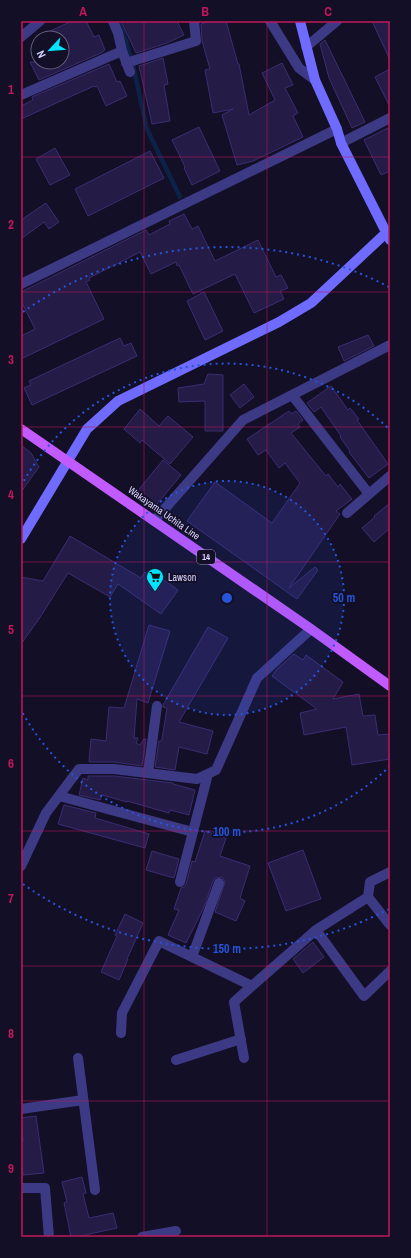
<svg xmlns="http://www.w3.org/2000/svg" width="411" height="1258" viewBox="0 0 411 1258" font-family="'Archivo Narrow',sans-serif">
<rect width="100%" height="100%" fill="#130f26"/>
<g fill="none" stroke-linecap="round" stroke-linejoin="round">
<!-- stream -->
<path stroke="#0c2248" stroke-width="4.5" d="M118,21l5,11 9,29 15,68 33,68"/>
</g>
<!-- building -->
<path fill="#241b47" stroke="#3b2d73" d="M72,21h14l8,16 5,-2 6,15 -2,1v1l-64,28 -9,-18h32v-24h-27z
M121,21h56l7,14 -17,8 -31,10z
M210,21h16l12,43h1l10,51 26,-15 -13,-27 20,-10 11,22 -8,3 13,25 -5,3 10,21 -50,24 -16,4 -15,-50 11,-6 -20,4 -8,-43 5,-1 -8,-28 -1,-17z
M372,21h18v39z
M325,40l40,82 -13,6 -23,-50 -9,-34z
M163,58l5,26 -4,1 6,36 -18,3 -13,-58z
M109,64l8,18 3,-1 7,15 -21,10 -9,-20 -3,1v-1l-73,33v-13l12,-6 -1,-3z
M390,69v38l-15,-30z
M199,127l21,44 -28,14 -8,-17 1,-1 -13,-27z
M390,127v44l-9,4 -17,-35z
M55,148l15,27 -20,10 -14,-26z
M150,151l14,27 -76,38 -13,-27z
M46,203l13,19 -10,7 -5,-7 -23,17v-19z
M184,214l8,15 6,-3 17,35 43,-21 18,37 5,-2 7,13 -8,3 4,8 -30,14 -19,-39 -42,20 -14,-29 -2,1 -1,-4 -25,12 -11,-22 -51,26 1,2 -4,2 18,37 -83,40v-23l14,-7 -14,-28v-9l125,-62 3,5 21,-11 -1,-3z
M204,292l19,39 -18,9 -18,-39z
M368,335l6,11 -30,15 -6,-14z
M120,338l4,8 7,-3 6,13 -105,49 -8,-17 7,-3 -2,-4z
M208,374l15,1v56h-18v-30l-26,1 -1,-14 26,-4z
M244,384l10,13 -14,11 -10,-13z
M331,386l17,24 2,-2 9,11 -2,1 31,44 -19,14 -20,-26 1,-1 -10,-14 1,-1 -20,-29 -7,5 -7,-9z
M140,409l19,17 9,-10 25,21 -23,27 -28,-24 -2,3 -16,-14z
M289,411l2,3 5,-3 7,9 -5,4 2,3 -9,6 35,43 2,-2 10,13 2,-3 12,15 -16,12 4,3 -51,74 26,-21 3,3 -21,29 -110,-78 28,-39 57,41 28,-40 -15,-20 -6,5 -13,-18 -8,5 -11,-16z
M21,445l10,8 8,14 -18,25z
M163,460l18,15 -28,34 -18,-15z
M390,503v25l-16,14 -12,-14 13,-11 -1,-1z
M70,536l71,42 4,-6 3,2 2,-4 28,20 -17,24 -43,-30 -8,13 -42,-24 -29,46 -18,25v-67l22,4z
M149,625l21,6 -22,72 -11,-4 -3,39h4l-2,5 4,2 4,-6h2l-4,27 -28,-4h-25l2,-23 15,2 3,-34 15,1z
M208,627l20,11 -49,84 34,9 -6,23 -28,-7 -4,23 -20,-3 4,-26h2l1,-2 5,-31 -4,-1v-2z
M294,654l9,6 3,-5 37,27 -10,17 26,-5 4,22 12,-1 3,20 12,-1v25l-38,6 -6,-38 -42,8 -4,-22 17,-4 -45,-33 5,-7z
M88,776h26l59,7v1l22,6 -6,25 -19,-5 -1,3 -42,-12v1l-25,-7 -2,5 -21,-5 4,-17 5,2z
M64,805l32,8 -1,5 54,16 -4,14 -87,-24z
M205,831l21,7 -6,18 30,10 -10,32 5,3 -9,20 -21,-9 10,-30 -3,-5 -7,1 -2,3 -9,26 -18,36 -18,-8 11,-25 -5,-1 7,-21 3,-1 2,-3 6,-23 3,1z
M303,850l18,49 -35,12 -18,-48z
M152,851l27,8 -5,19 -28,-8z
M125,914l18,9 -16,36h1l-9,21 -18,-8 16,-36 -2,-1z
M313,942l11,15 -21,16 -10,-14z
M36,1116l8,57 -21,2 -2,-19v-15h2l-2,-23z
M82,1177l4,16 -3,1 6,24 24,-5 4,15 -41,9h-5l-7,-34 3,-1 -5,-20z"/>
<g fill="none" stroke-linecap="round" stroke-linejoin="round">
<!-- street -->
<path stroke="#3d3a85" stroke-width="10" d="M113,21l5,12 4,18 8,21
M270,21l29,47 16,12
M21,37l19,-16
M306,47l31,-26
M126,63l70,-22 -2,-20h1
M21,95l101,-44
M341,143l49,-25
M21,284l316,-155
M292,395l77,99
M347,513l43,-37
M154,521l89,-101 147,-75
M148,773l9,-67
M59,796l134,36
M21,866l25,-53 33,-44h35l83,10 19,-9 41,-92 54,-49
M180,882l28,-108
M368,897l22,28
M316,930l48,66 26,-25
M192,957l27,-74
M121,1033l1,-20 37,-72 93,45 64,-56 52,-33 2,-15 20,-10
M78,1058l17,132
M244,1058l-10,-56 18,-16
M176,1060l65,-21
M21,1109l62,-9
M21,1188h24l4,49
M142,1237l34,-6"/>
<!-- secondary -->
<path stroke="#6f6bff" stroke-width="10" d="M300,21l15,59 22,49 4,14 49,97
M21,539l66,-110 31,-28 161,-79 32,-19 75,-70"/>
<!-- primary -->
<path stroke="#c25bff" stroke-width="10" d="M21,429l290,200 79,57"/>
</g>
<!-- grid -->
<path fill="none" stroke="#c2185b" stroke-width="1" stroke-opacity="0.55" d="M144,21v1216M267,21v1216M21,157h369M21,292h369M21,427h369M21,562h369M21,696h369M21,831h369M21,966h369M21,1101h369"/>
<!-- distance rings -->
<circle cx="227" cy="598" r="117" fill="#2655da" fill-opacity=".12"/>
<g fill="none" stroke="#2655da" stroke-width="2" stroke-dasharray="2 4">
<circle cx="227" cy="598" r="117"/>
<path d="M390 766A234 234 0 0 1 21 710M21 486A234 234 0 0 1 390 430"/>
<path d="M389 909A351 351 0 0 1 23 884M23 312A351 351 0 0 1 389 287"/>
</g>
<!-- icons -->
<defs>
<symbol id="supermarket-pin" viewBox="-11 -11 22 30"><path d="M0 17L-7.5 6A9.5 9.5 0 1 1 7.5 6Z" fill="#00e5ff" stroke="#130f26"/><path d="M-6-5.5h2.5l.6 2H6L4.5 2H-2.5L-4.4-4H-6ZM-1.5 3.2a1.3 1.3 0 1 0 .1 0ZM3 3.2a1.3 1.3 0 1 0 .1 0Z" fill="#111"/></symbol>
</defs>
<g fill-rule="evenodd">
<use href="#supermarket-pin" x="145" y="567" width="20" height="27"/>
</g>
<g text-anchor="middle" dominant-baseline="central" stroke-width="3.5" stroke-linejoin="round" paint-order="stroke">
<!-- shield labels -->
<rect fill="#130f26" stroke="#9e99be" stroke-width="1" x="197" y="550" width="18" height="14" rx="3"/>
<g font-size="9" font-weight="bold" fill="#d9d4ff">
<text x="206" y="557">14</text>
</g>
<!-- street labels -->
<g font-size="10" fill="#d9d4ff" stroke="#130f26">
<text transform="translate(164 513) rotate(35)">Wakayama Uchita Line</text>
</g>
<!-- poi labels -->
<g font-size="10" fill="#d9d4ff" stroke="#130f26" text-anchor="start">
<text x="168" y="577">Lawson</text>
</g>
</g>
<circle cx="227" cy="598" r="6" fill="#2655da" stroke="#130f26" stroke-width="2"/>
<g font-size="12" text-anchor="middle" font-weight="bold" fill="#2655da" stroke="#130f26" stroke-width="3.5" stroke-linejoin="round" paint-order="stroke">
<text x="344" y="602">50 m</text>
<text x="227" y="836">100 m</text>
<text x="227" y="953">150 m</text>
</g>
<!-- border -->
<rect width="411" height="1258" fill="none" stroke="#130f26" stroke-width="44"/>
<!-- north arrow -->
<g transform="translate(50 50) rotate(244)"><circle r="19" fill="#130f26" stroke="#625e7d"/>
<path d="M0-3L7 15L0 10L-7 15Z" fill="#00e5ff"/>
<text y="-6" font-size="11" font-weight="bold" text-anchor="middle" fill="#d9d4ff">N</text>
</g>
<rect x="22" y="22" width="367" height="1214" fill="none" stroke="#c2185b" stroke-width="1.5"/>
<g font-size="13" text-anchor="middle" font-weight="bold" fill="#c2185b">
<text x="83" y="16">A</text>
<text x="205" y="16">B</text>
<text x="328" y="16">C</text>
<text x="11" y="94">1</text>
<text x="11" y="229">2</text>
<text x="11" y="364">3</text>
<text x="11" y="499">4</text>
<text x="11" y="634">5</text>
<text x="11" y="768">6</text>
<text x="11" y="903">7</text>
<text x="11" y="1038">8</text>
<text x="11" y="1173">9</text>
</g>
</svg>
